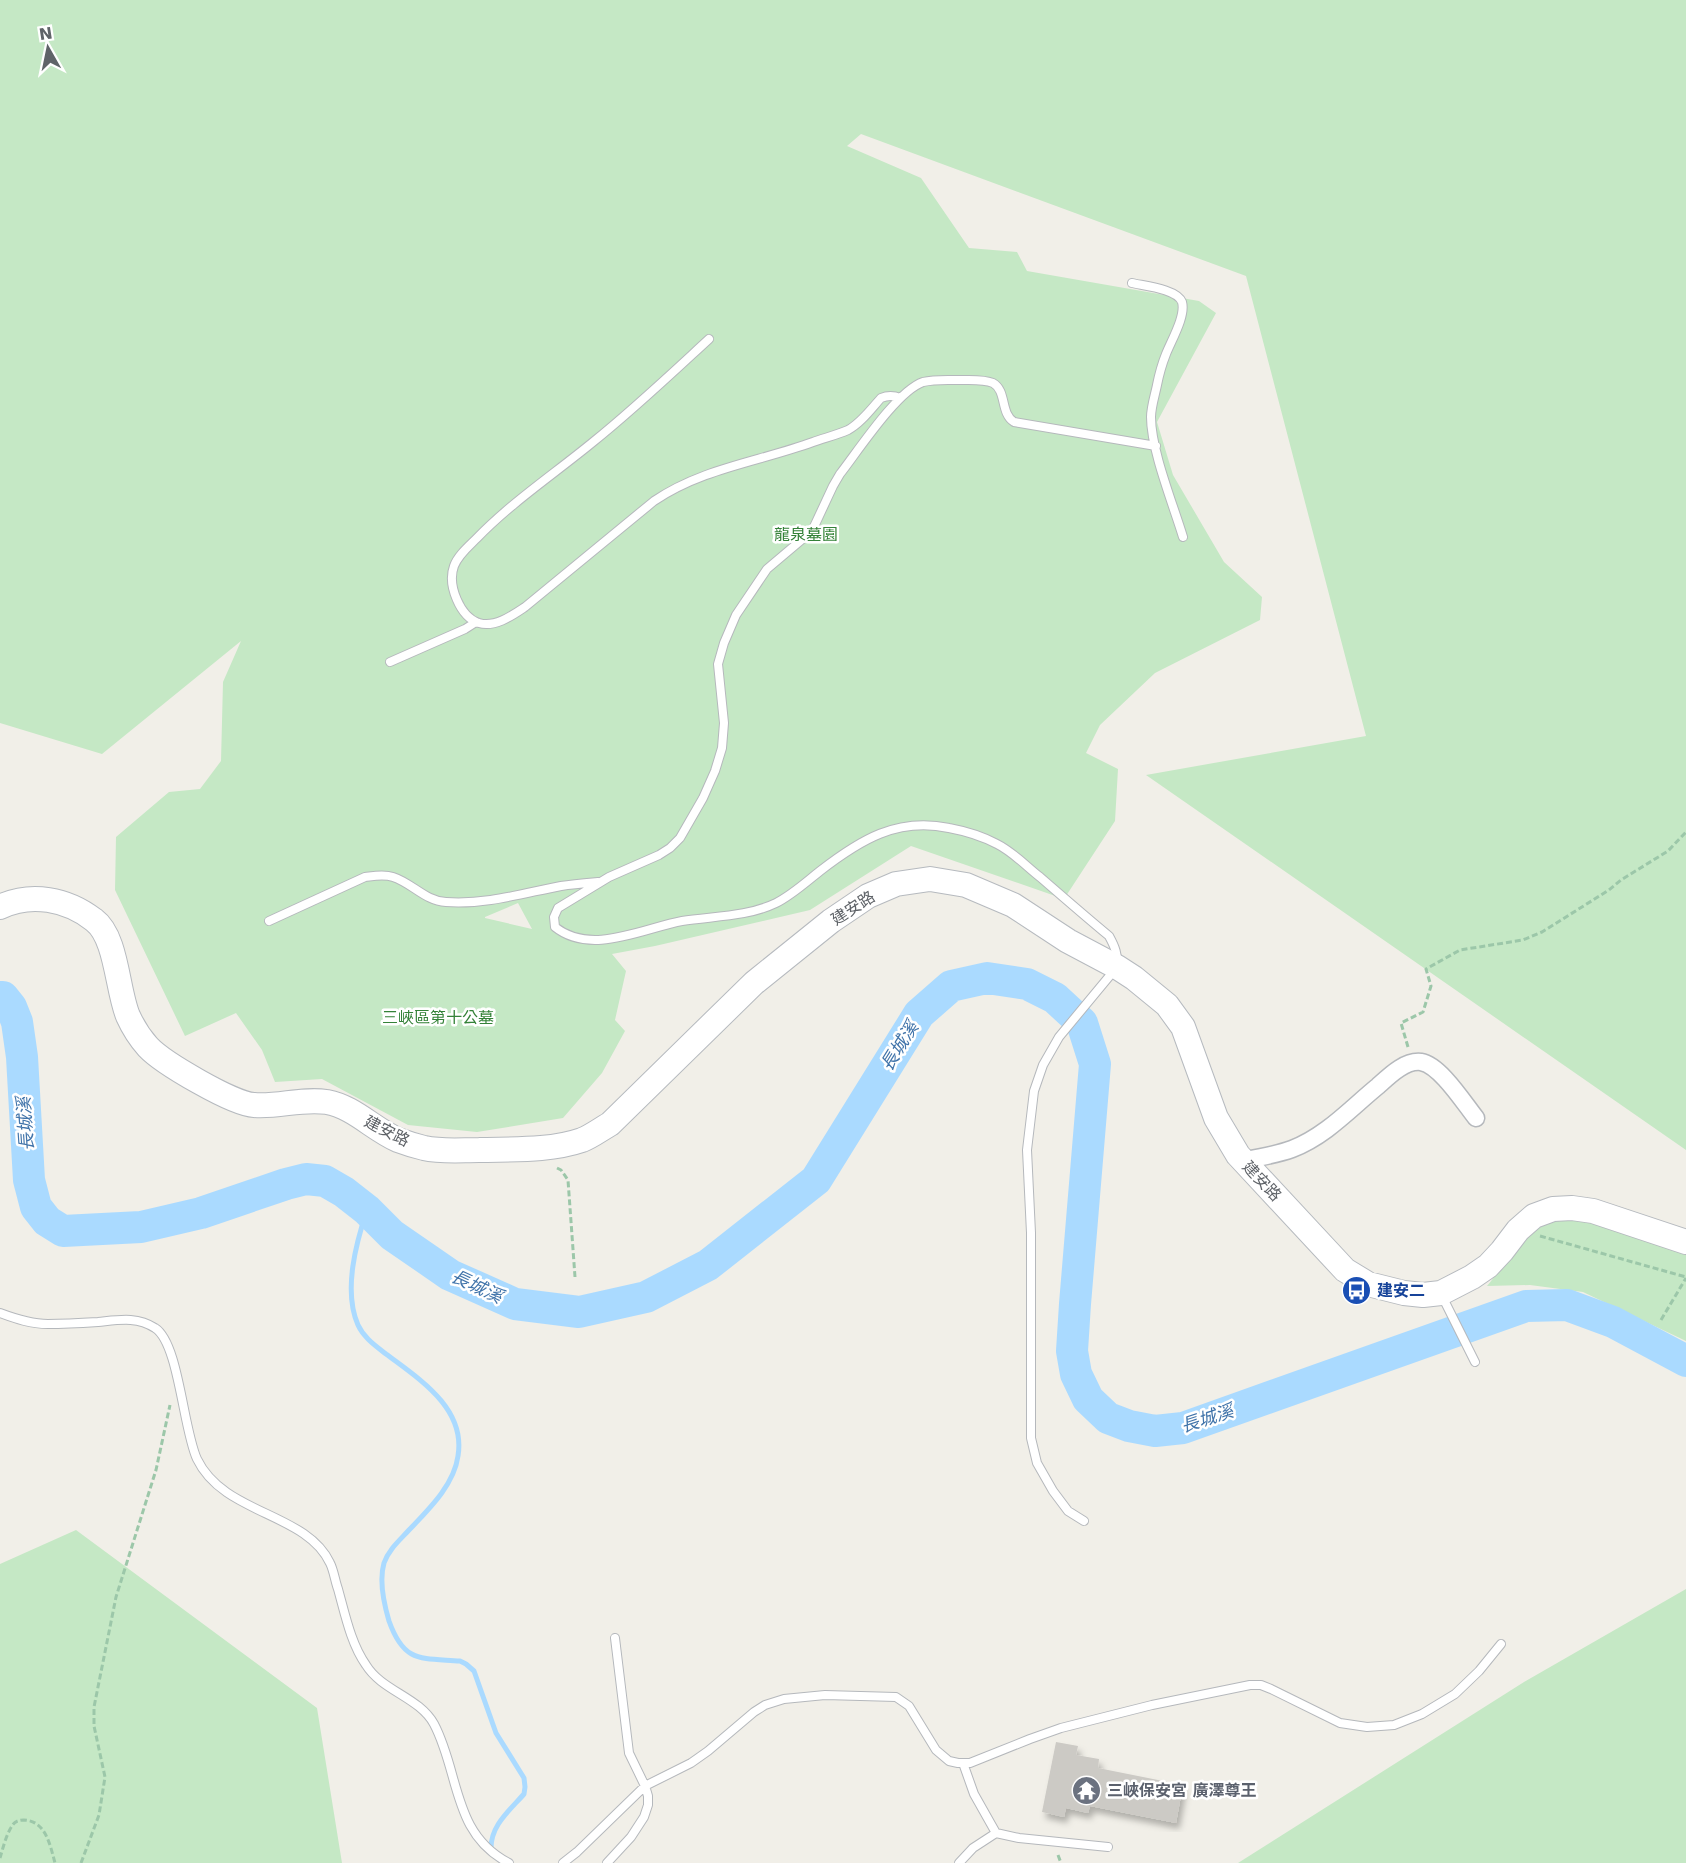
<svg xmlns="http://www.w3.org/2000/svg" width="1686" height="1863" viewBox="0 0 1686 1863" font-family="'DejaVu Sans','Noto Sans TC',sans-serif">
<defs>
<filter id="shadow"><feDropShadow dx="3.5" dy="6" stdDeviation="3" flood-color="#0004"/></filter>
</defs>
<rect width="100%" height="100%" fill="#f1efe8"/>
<!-- green -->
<path fill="#c5e8c5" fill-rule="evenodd" d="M0,0h1686v1150l-540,-375 220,-39 -120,-460 -385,-142 -14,12 74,32 48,70 48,4 10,19 172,30 17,12 -59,109 16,53 51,87 38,35 -2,23 -105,53 -55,52 -14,28 32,16 -3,52 -51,78 -153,-53 -101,64 -155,36 -43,8 14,17 -11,49 10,11 -23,42 -39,45 -86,14 -69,-7 -86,-46 -47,3 -13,-32 -26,-37 -51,23 -70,-146 1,-53 53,-45 31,-3 21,-28 2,-79 18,-41 -139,113 -102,-31zM518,903l14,26 -47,-11v-1z
M1571,1216l115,36v89l-103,-49 -53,-7 -43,1 48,-59z
M76,1530l241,178 25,155h-342v-299z
M1686,1589v274h-448l286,-181z"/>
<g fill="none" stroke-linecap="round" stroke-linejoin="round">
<!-- stream -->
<path stroke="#aadaff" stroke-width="5" d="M367,1210c-11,33 -24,81 -9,115 6,13 18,21 28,29 33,25 80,54 72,102 -4,29 -29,53 -49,74 -9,10 -20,19 -25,33 -5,17 0,41 5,58 15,42 31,37 71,40l6,3 8,7 22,62 28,45 1,9 -1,7c-15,17 -34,32 -33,56"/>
<!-- river -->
<path stroke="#aadaff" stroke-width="32" d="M0,997h3l8,10 6,15 5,35 7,123 7,27 11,14 16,10 78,-4 60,-14 85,-29 20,-5 19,2 19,11 23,18 25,25 58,40 65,29 64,8 67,-15 62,-32 108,-85 103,-166 32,-28 36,-8 40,6 28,14 27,25 13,41 -20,240 -3,47 4,23 12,25 20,19 21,8 26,5 28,-3 343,-122 41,-1 46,17 73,39"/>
</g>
<!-- building -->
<path fill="#cccac5" filter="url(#shadow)" d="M1056,1742l22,4 -2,9 23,4 -1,9 85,17 -7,38 -86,-17 -2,7 -22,-5 -2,9 -22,-5z"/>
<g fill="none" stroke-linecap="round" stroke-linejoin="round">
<defs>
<path id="lane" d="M1132,283c13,3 45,6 50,19 4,14 -11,39 -16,52 -4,10 -7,21 -9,31 -2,10 -6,22 -6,32 0,33 22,87 32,120
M709,339c-38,35 -76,71 -116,103 -39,32 -81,60 -116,96 -8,8 -19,17 -23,28 -7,19 6,51 25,57 16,5 34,-8 46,-16l129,-106c49,-33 104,-39 159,-59 11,-4 24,-7 35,-12 13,-7 23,-21 33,-32 7,-3 12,-3 19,0
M390,662l75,-33 11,-7
M269,921l96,-44c9,-1 19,-3 28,0 19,6 32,24 53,25 39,3 78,-9 115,-16 12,-2 25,-3 37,-4
M1441,1294l34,68
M0,1313c16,6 31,11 48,11 17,0 34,-1 50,-2 20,-2 39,-6 57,6 24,15 28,101 42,131 27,56 109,53 133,104 4,8 5,18 8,26 7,25 13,55 28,76 16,26 53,32 68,59 26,49 18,110 75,139
M1084,1521l-16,-10 -15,-20 -16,-28 -6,-25v-205l-4,-83 7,-59 9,-26 16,-28 58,-70c1,-13 -2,-20 -8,-31 -23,-19 -46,-39 -69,-59 -14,-11 -27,-25 -43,-33 -15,-8 -32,-13 -48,-16 -52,-11 -89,12 -129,43 -14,11 -28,24 -44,32 -29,14 -63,13 -94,18 -38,7 -91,35 -127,6l-1,-10 4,-9 51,-31 50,-22 11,-7 10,-10 23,-40 12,-27 7,-23 2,-25 -6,-59 6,-21 12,-28 31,-46 45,-38 21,-45 7,-12c18,-23 57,-83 83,-92 12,-3 25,-2 37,-2 10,0 24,-1 33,3 14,8 7,30 21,39l142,24
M963,1763l11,31 22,39 23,5 89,9
M563,1863l14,-11 68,-66 46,-23 17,-12 46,-39 11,-7 19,-6 41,-4 71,2 13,9 27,44 13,11 9,2h12l60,-24 31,-11 91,-23 98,-20h11l10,4 69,34 27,4 27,-2 28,-11 33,-20 24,-23 22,-27
M607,1863l24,-26 13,-20 4,-12v-9l-3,-10 -16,-33 -14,-115
M959,1863l14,-15 23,-15"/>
<path id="street" d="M1243,1161c16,-4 33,-6 49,-12 34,-13 59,-41 86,-63 11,-10 27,-26 43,-24 19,3 43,41 55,56"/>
<path id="secondary" d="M0,907c31,-15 67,-8 94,13 23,17 23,70 34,96 5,11 12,22 20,31 15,16 85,57 106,58 25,2 48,-7 73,-3 27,5 46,27 71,38 8,3 18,6 26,8 18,4 37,2 55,2 34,-1 71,1 103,-10 10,-4 19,-11 28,-16l144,-141 77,-62 37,-25 28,-12 34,-5 36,6 47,20 55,36 49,26 17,11 33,27 16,22 33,91 22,37 107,115 23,14 36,9 19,2 18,-2 31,-16 16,-11 14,-15 16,-21 16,-14 19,-7 19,-1 21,3 93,31"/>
</defs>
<!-- lane casing -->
<use href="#lane" stroke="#b5b8bc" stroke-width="10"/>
<!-- street casing -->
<use href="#street" stroke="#b5b8bc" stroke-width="19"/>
<!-- secondary casing -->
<use href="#secondary" stroke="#b6babf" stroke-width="26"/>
<!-- path -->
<path stroke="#9cc7a9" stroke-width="3" stroke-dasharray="6 3" stroke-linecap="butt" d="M1408,1047l-7,-24 22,-11 8,-26 -5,-17 34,-19 63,-10 19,-8 67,-42 12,-10 47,-29 18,-19
M557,1168l4,2 7,10 7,97
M1540,1236l146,41
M1661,1320l25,-42
M1058,1855l3,8
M0,1858c3,-10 6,-23 12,-32 2,-4 6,-6 12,-6 22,1 26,25 31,43
M81,1863l18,-48 6,-38 -11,-51v-19l22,-110 40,-127 14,-65"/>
<!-- lane -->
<use href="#lane" stroke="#fff" stroke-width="8"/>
<!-- street -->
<use href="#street" stroke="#fff" stroke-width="16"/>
<!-- secondary -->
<use href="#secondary" stroke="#fff" stroke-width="24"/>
</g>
<!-- icons -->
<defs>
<symbol id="bus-disc" viewBox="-11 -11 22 22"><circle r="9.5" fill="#1a4fb4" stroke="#fff"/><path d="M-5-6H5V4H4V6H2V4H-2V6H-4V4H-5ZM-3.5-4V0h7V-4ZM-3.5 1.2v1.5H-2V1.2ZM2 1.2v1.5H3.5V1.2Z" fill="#fff"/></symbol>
<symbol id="temple-disc" viewBox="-11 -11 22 22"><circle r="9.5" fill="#6b7280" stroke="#fff"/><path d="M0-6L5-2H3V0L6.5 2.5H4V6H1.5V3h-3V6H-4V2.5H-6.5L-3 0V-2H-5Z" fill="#fff"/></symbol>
</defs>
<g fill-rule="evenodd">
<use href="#bus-disc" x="1340" y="1274" width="33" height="33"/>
<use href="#temple-disc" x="1070" y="1774" width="33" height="33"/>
</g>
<g text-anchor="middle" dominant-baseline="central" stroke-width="5" stroke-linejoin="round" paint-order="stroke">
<!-- park labels -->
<g font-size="16" fill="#348238" stroke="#fff">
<text x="806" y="534">龍泉墓園</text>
<text x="438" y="1017">三峽區第十公墓</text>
</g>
<!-- street labels -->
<g font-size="16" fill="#5f6368" stroke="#fff">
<text transform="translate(853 908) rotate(-33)">建安路</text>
<text transform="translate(387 1131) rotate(27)">建安路</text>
<text transform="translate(1262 1181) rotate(47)">建安路</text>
</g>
<!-- transit labels -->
<g font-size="16" font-weight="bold" fill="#164399" stroke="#fff" text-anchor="start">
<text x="1377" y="1290">建安二</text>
</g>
<!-- worship labels -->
<g font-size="16" font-weight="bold" fill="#5b616d" stroke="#fff" text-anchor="start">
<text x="1107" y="1790">三峽保安宮 廣澤尊王</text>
</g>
<!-- water labels -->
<g font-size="18" font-style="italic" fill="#4174aa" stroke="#fff">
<text transform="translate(899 1046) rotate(-58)">長城溪</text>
<text transform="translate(25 1124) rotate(-94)">長城溪</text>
<text transform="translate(477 1286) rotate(25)">長城溪</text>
<text transform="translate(1207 1418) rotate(-18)">長城溪</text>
</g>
</g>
<!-- north arrow -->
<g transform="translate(48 48) rotate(351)" stroke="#ffffff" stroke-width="4.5" paint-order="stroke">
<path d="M0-4.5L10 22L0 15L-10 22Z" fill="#5f6368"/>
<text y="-9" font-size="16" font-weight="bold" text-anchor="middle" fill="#5f6368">N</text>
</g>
</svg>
